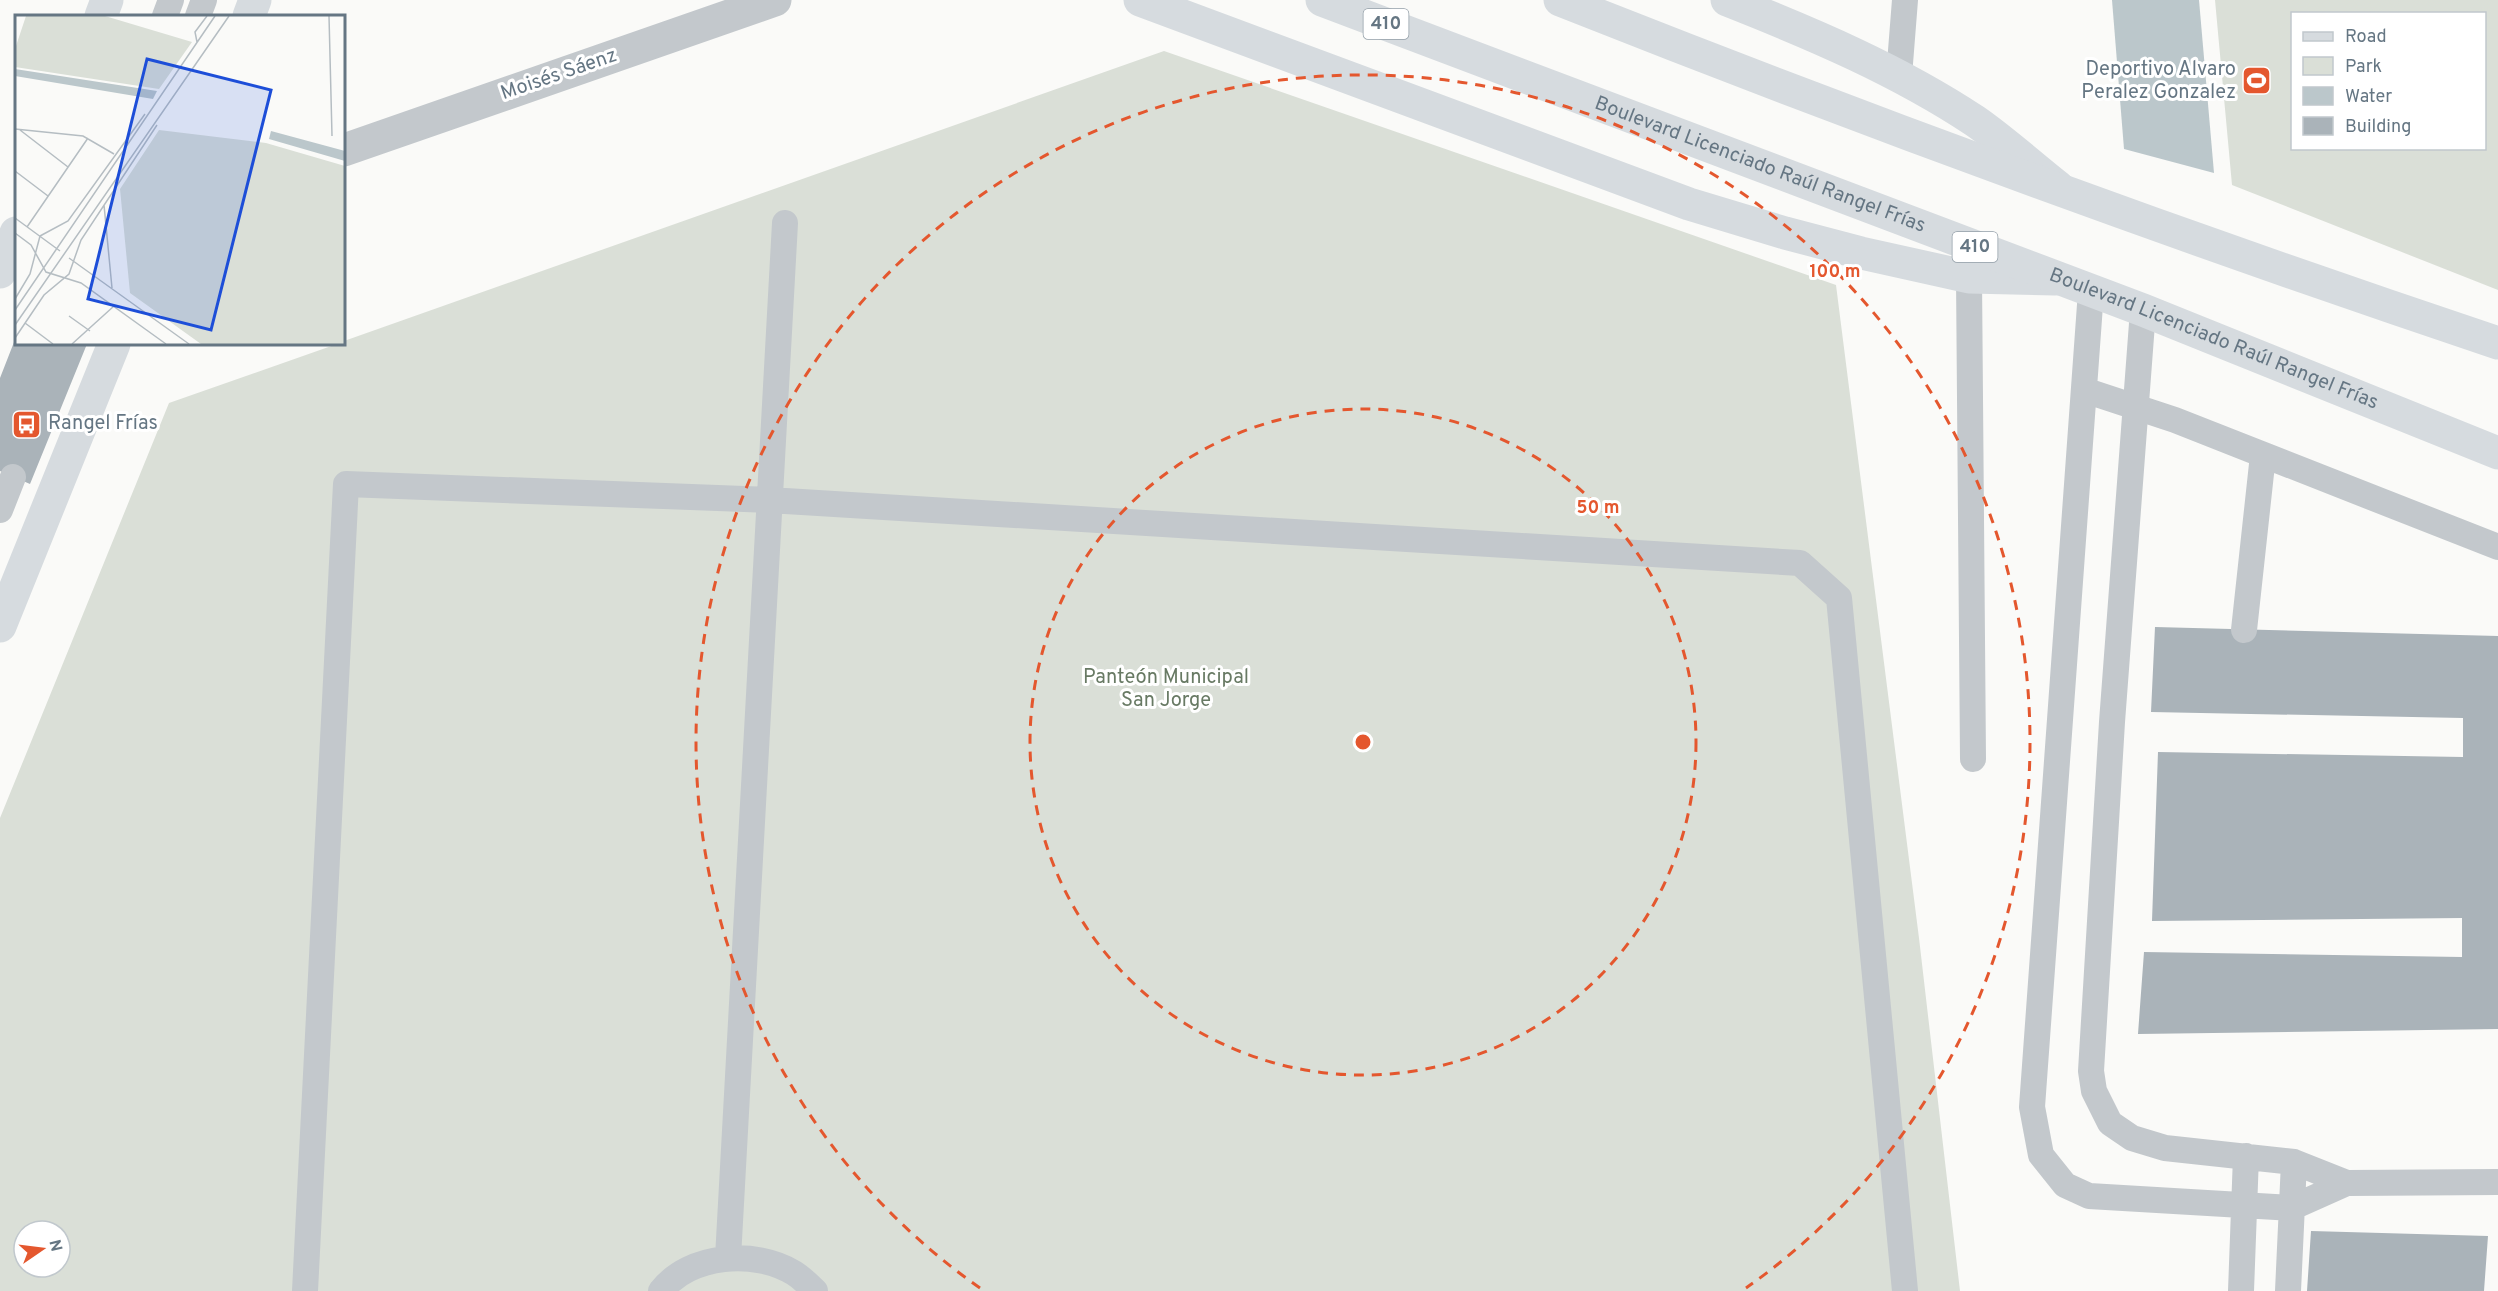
<svg xmlns="http://www.w3.org/2000/svg" width="2498" height="1291" viewBox="0 0 2498 1291" font-family="Overpass,sans-serif">
<rect width="100%" height="100%" fill="#fafaf8"/>
<!-- green -->
<path fill="#dadfd7" fill-rule="evenodd" d="M2215,0h283v290l-266,-105zM2292,14h192v134h-192z
M1164,51l672,234 83,653 41,353h-1960v-473l169,-415 168,-59h7v-3zM24,1231h36v36h-36z"/>
<!-- water -->
<path fill="#bbc7cb" d="M2112,0h87l15,173 -90,-24z"/>
<!-- building -->
<path fill="#aab3b9" d="M16,337v7h71l-57,140 -30,-13v-93z
M2155,627l343,9v393l-360,5 6,-82 318,5v-39l-310,3 6,-169 305,5v-39l-312,-6z
M2311,1231l177,5 -4,55h-177z"/>
<g fill="none" stroke-linecap="round" stroke-linejoin="round">
<!-- service -->
<path stroke="#c3c8cc" stroke-width="26" d="M165,16l6,-16
M198,16l6,-16
M1899,76l6,-76
M1969,277l4,482
M2091,291l-59,816 9,48 24,30 24,11 202,12 56,-25
M2143,310l-31,412 -21,349 3,20 16,32 22,15 33,10 129,14 53,21 151,-1
M2084,390l91,30 323,127
M0,510l13,-33
M2244,630l19,-175
M728,1258l57,-1035
M305,1291l41,-807 423,16 1031,63 39,35 66,693
M661,1291c29,-37 94,-42 133,-18 8,5 15,12 21,18
M2241,1291l5,-135
M2288,1291l6,-129"/>
<!-- minor -->
<path stroke="#c3c8cc" stroke-width="33" d="M344,150l431,-150"/>
<!-- secondary -->
<path stroke="#d6dbdf" stroke-width="33" d="M1140,0l549,204 96,29 76,20 108,24 86,2
M1727,0c86,34 171,70 248,121 29,20 56,45 83,66
M101,16l6,-16
M249,16l6,-16
M0,272l16,-39
M0,626l114,-282"/>
<!-- primary -->
<g stroke="#d6dbdf" stroke-width="33">
<path id="s1" d="M1322,0l821,310 355,143"/>
<path d="M1560,0c310,123 622,237 938,343"/>
</g>
</g>
<!-- distance rings -->
<g fill="none" stroke="#e4572e" stroke-width="3" stroke-dasharray="10 8">
<circle cx="1363" cy="742" r="333"/>
<path d="M980 1288A667 667 0 1 1 1746 1288"/>
</g>
<!-- icons -->
<defs>
<symbol id="stadium-square" viewBox="-11 -11 22 22"><rect x="-9" y="-9" width="18" height="18" rx="4" fill="#e4572e" stroke="#fff"/><path d="M0-5a6.5 5 0 1 0 0 10a6.5 5 0 1 0 0-10ZM-3.5-1.8h7v3.6h-7Z" fill="#fff"/></symbol>
<symbol id="bus-square" viewBox="-11 -11 22 22"><rect x="-9" y="-9" width="18" height="18" rx="4" fill="#e4572e" stroke="#fff"/><path d="M-5-6H5V4H4V6H2V4H-2V6H-4V4H-5ZM-3.5-4V0h7V-4ZM-3.5 1.2v1.5H-2V1.2ZM2 1.2v1.5H3.5V1.2Z" fill="#fff"/></symbol>
</defs>
<g fill-rule="evenodd">
<use href="#stadium-square" x="2240" y="64" width="33" height="33"/>
<use href="#bus-square" x="10" y="408" width="33" height="33"/>
</g>
<g text-anchor="middle" dominant-baseline="central" stroke-width="6" stroke-linejoin="round" paint-order="stroke">
<!-- shield labels -->
<g fill="#fff" stroke="#939fa8" stroke-width="1.5">
<rect x="1363.5" y="9" width="45" height="30" rx="4.5"/>
<rect x="1952.5" y="232" width="45" height="30" rx="4.5"/>
</g>
<g font-size="18" font-weight="bold" fill="#657683">
<text x="1386" y="24">410</text>
<text x="1975" y="247">410</text>
</g>
<!-- poi labels -->
<g font-size="20" fill="#657683" stroke="#fff" text-anchor="end">
<text x="2236" y="70">Deportivo Alvaro<tspan x="2236" dy="23">Peralez Gonzalez</tspan></text>
<text x="48" y="424" text-anchor="start">Rangel Frías</text>
</g>
<!-- street labels -->
<g font-size="20" fill="#657683" stroke="#fff">
<text transform="translate(559 75) rotate(-19)">Moisés Sáenz</text>
<text stroke="none"><textPath href="#s1" startOffset="468">Boulevard Licenciado Raúl Rangel Frías</textPath></text>
<text stroke="none"><textPath href="#s1" startOffset="954">Boulevard Licenciado Raúl Rangel Frías</textPath></text>
</g>
<!-- park labels -->
<g font-size="20" fill="#687a64" stroke="#fff">
<text x="1166" y="678">Panteón Municipal<tspan x="1166" dy="23">San Jorge</tspan></text>
</g>
</g>
<!-- overview -->
<g transform="translate(15 15)">
<rect width="330" height="330" fill="#fafaf8"/>
<path d="M11,1h79l87,26 -33,47 -144,-22v-18zM144,115l107,13 79,23v178h-144l-71,-51 -10,-104z" fill="#dadfd7"/>
<path d="M0,54l142,22 -4,8 -138,-23zM256,116l74,20v10l-76,-22z" fill="#bbc7cb"/>
<path fill="none" stroke="#b5bdc2" stroke-width="1.5" d="M314,1l3,120M182,27l-2,-10 12,-16M0,114l68,7 31,18M5,115l48,37M0,156l33,25M89,190l8,83M0,203l45,33M12,212l61,-89M0,218l16,12 15,27 35,11 85,61M25,221l28,-15 77,-107M54,243l120,86M0,284l15,-25 10,-38M0,295l200,-294M54,301l21,15M10,308l28,21M0,310l214,-309M0,323l29,-43 25,-21 12,-34 76,-115M57,329l42,-38"/>
<path fill="#1d4ed8" fill-opacity="0.15" stroke="#1d4ed8" stroke-width="3" d="M132,44l124,31 -60,240 -123,-31z"/>
<rect width="330" height="330" fill="none" stroke="#657683" stroke-width="3"/>
</g>
<circle cx="1363" cy="742" r="9" fill="#e4572e" stroke="#fff" stroke-width="3"/>
<g font-size="18" text-anchor="middle" font-weight="bold" fill="#e4572e" stroke="#fff" stroke-width="6" stroke-linejoin="round" paint-order="stroke">
<text x="1835" y="277">100 m</text>
<text x="1598" y="513">50 m</text>
</g>
<!-- legend -->
<rect x="2291" y="12" width="195" height="138" fill="#ffffff" stroke="#c1c8cd" stroke-width="1.5"/>
<rect x="2303" y="32" width="30" height="9" fill="#d6dbdf" stroke="#c1c8cd" stroke-width="1.5"/>
<text x="2345" y="42" font-size="18" fill="#657683">Road</text>
<rect x="2303" y="57" width="30" height="18" fill="#dadfd7" stroke="#c1c8cd" stroke-width="1.5"/>
<text x="2345" y="72" font-size="18" fill="#657683">Park</text>
<rect x="2303" y="87" width="30" height="18" fill="#bbc7cb" stroke="#c1c8cd" stroke-width="1.5"/>
<text x="2345" y="102" font-size="18" fill="#657683">Water</text>
<rect x="2303" y="117" width="30" height="18" fill="#aab3b9" stroke="#c1c8cd" stroke-width="1.5"/>
<text x="2345" y="132" font-size="18" fill="#657683">Building</text>
<!-- north arrow -->
<g transform="translate(42 1249) rotate(76)"><circle r="28" fill="#ffffff" stroke="#c1c8cd" stroke-width="1.5"/>
<path d="M0-4.5L10 22L0 15L-10 22Z" fill="#e4572e"/>
<text y="-9" font-size="16" font-weight="bold" text-anchor="middle" fill="#657683">N</text>
</g>
</svg>
